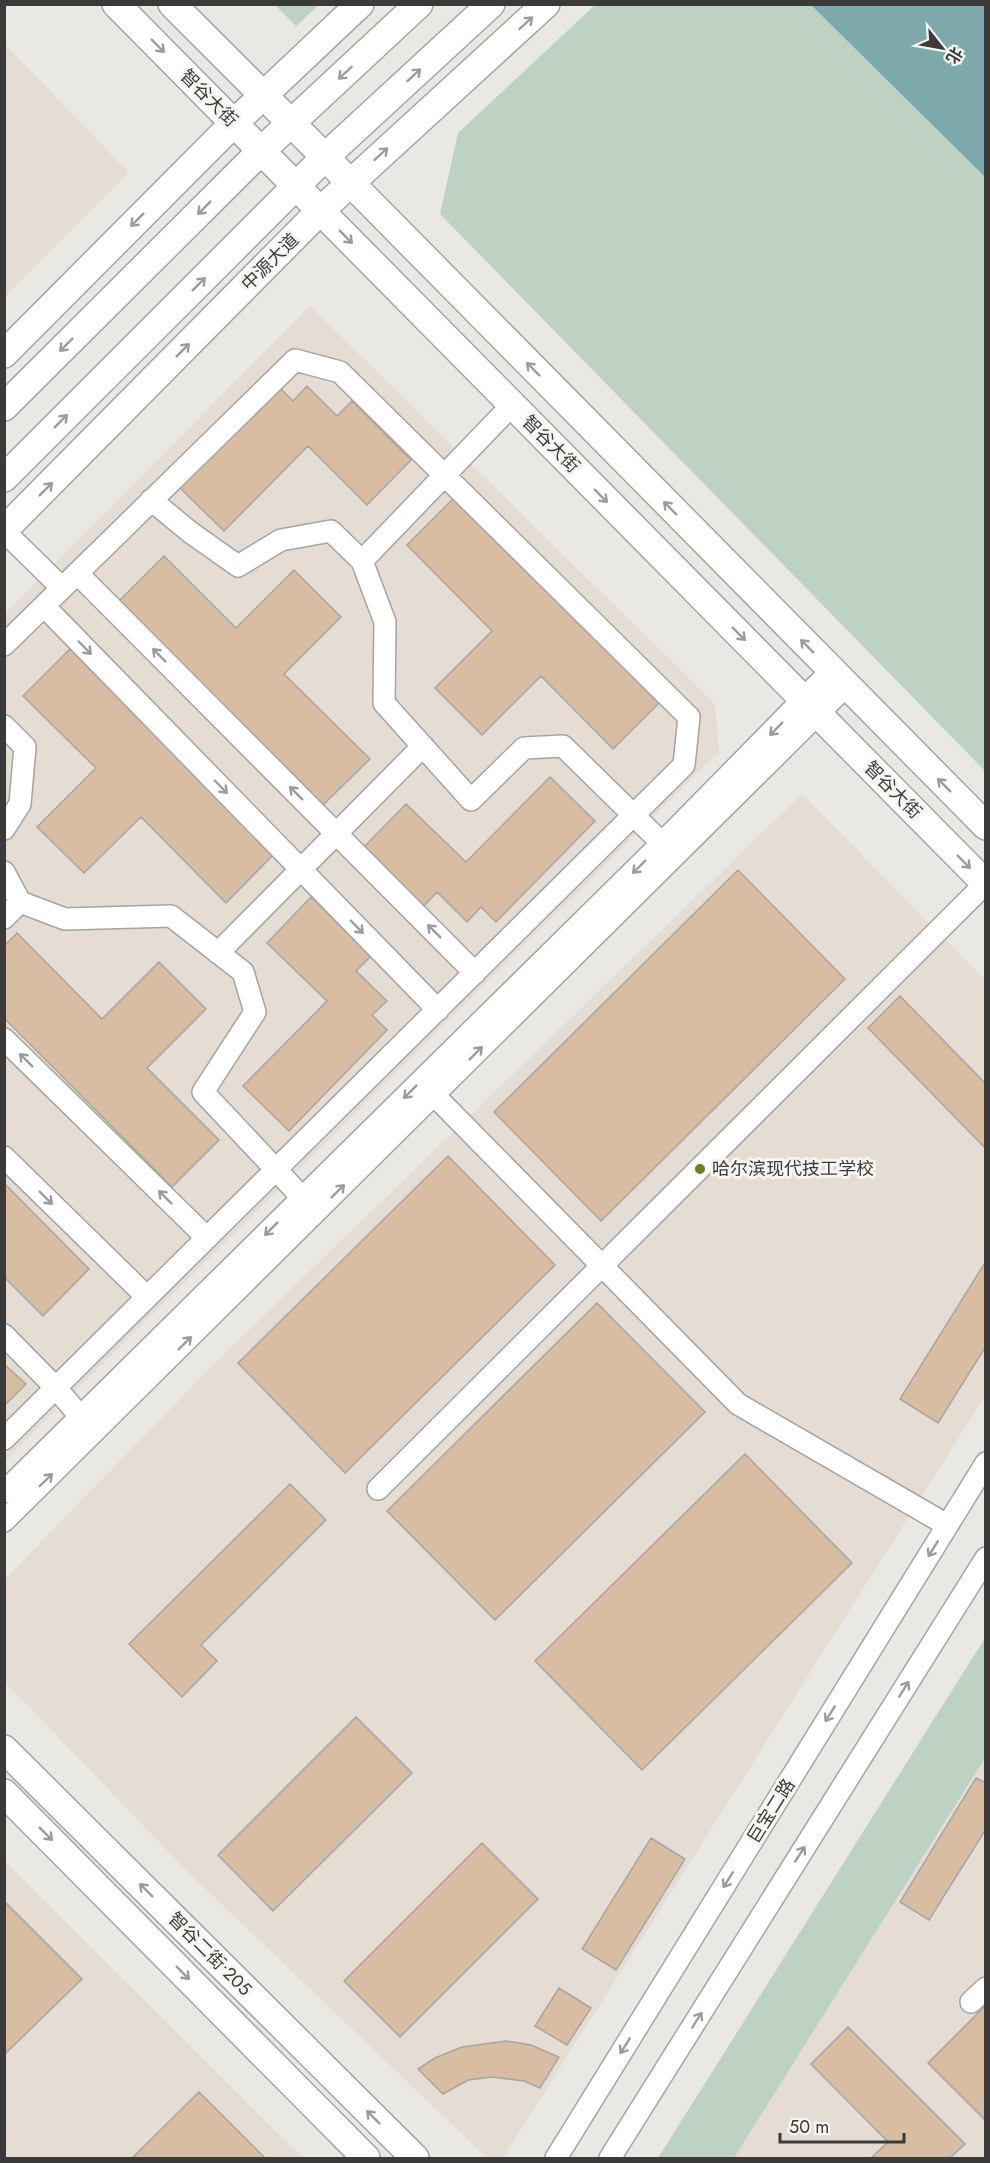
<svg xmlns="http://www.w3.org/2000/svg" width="990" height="2163" viewBox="0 0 990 2163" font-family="Jost,'Noto Sans SC',sans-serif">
<rect width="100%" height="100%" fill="#eae8e5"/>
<!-- built -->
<path fill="#e5dcd4" d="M5,44l124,129 -124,124z
M310,306l405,398 4,48 -714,709v-847z
M802,794l183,186v416l-482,762h-16l-297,-284 -185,-192v-103l214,-220z
M985,1758v400h-251l104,-165z
M5,1861l298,297h-298z"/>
<!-- green -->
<path fill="#bdd2c3" d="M275,5h44l-23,21z
M595,5h216l174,172v594l-545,-557 18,-81z
M985,1638v120l-251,400h-76z"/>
<!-- water -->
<path fill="#7da9aa" d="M811,5h174v172z"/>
<!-- building -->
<path fill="#d8bda3" stroke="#a7a5a3" stroke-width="1.5" d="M278,386l15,15 14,-15 30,30 15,-15 59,59 -44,45 -59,-59 -84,85 -45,-44z
M455,497l205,205 -47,47 -72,-73 -59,59 -47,-47 57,-57 -85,-86z
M164,556l72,72 58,-58 47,47 -57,57 86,85 -49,48 -204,-204z
M70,649l204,205 -48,49 -85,-86 -57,56 -47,-46 59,-59 -73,-72z
M550,777l45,44 -99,101 -15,-15 -14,15 -30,-30 -15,16 -60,-59 44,-45 60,58z
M738,870l107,109 -244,242 -107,-109z
M311,897l60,59 -15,15 31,30 -15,14 15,15 -98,101 -46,-45 84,-85 -60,-58z
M17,933l85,86 57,-57 47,47 -59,59 72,72 -47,47 -168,-169v-72z
M900,996l86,88v65l-118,-121z
M448,1156l107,109 -210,208 -107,-110z
M4,1183l85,86 -46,47 -39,-39z
M986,1261v85l-48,77 -38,-24z
M597,1303l108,109 -210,208 -108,-109z
M4,1364l22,20 -22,22z
M745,1454l107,109 -210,207 -107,-109z
M290,1484l36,36 -125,125 16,16 -35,36 -53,-53z
M356,1717l56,56 -139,138 -55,-56z
M976,1778l10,5v46l-57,91 -29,-18z
M651,1838l34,21 -69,111 -34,-21z
M482,1843l56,56 -138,138 -56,-56z
M4,1901l78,78 -78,76z
M559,1988l32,20 -24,37 -32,-19z
M986,2005v116l-58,-58z
M848,2027l117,117 -15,14h-79l17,-16 -77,-78z
M506,2041l25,4 28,12 -19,31 -16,-7 -32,-4 -24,3 -25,14 -25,-25 17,-11 27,-11z
M199,2092l66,66h-133z"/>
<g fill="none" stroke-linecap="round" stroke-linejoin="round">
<defs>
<path id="minor" d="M151,500l39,32 48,34 43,-26 50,-9 31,30 23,61 -1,81 87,97 53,-52 39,-2 109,107
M9,536l53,52
M362,561l150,-156
M77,573l398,400
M44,606l394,404
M4,645l291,-285 45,12 349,345 -5,48 -680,674
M4,726l21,21 -5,57 -16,25
M4,872l16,30 45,17 106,-3 72,56 12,40 -52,80 109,116
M4,918l16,-16
M218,953l205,-207
M4,1039l203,199
M434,1095l304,309 209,121
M4,1157l143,140
M4,1335l52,53 33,39
M378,1489l607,-605
M4,1492l658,-649 169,-172
M4,1521l842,-835
M971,2002l15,-14
M556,2158l430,-695
M610,2158l376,-600"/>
<path id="major" d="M116,4l870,880
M172,4l153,153 661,669
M4,354l230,-231 126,-119
M4,407l257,-256 158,-147
M4,478l321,-321 166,-153
M4,530l316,-319 226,-207
M4,1749l411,409
M4,1793l362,365"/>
</defs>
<!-- minor casing -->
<use href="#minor" stroke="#a6a4a2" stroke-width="24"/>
<!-- major casing -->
<use href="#major" stroke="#a6a4a2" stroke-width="30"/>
<!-- minor -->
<use href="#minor" stroke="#fff" stroke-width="21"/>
<!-- major -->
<use href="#major" stroke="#fff" stroke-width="27"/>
</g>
<!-- one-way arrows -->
<defs><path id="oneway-shaft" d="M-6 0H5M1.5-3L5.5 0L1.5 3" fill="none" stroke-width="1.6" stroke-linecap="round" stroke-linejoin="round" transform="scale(1.5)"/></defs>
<g stroke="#9d9c9c">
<use href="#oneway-shaft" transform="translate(526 23) rotate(-42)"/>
<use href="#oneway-shaft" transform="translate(158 46) rotate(45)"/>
<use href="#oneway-shaft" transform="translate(345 73) rotate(137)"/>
<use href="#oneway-shaft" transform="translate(414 75) rotate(-43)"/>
<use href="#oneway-shaft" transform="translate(381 154) rotate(-42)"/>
<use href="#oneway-shaft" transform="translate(204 208) rotate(135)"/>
<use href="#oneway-shaft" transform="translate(137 220) rotate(135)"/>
<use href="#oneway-shaft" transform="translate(346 237) rotate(45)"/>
<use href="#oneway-shaft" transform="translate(199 284) rotate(-45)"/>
<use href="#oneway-shaft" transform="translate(66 345) rotate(135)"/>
<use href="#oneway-shaft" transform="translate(183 350) rotate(-45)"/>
<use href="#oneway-shaft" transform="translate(533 369) rotate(-135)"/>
<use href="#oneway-shaft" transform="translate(61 421) rotate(-45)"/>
<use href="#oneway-shaft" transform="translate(46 489) rotate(-45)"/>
<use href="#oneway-shaft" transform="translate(601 496) rotate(45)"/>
<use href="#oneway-shaft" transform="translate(670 508) rotate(-135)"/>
<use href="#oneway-shaft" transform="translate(739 634) rotate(45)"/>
<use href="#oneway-shaft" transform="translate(807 646) rotate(-135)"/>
<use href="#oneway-shaft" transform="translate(85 648) rotate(46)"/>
<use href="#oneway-shaft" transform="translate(159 655) rotate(-135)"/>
<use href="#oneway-shaft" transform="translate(776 729) rotate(135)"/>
<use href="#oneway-shaft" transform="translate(944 785) rotate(-135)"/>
<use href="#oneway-shaft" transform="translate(221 787) rotate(46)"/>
<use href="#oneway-shaft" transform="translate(296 793) rotate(-135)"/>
<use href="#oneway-shaft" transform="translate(964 862) rotate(45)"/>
<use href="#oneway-shaft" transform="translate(639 867) rotate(135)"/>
<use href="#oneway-shaft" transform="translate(357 927) rotate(46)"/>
<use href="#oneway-shaft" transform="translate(434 931) rotate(-135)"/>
<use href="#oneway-shaft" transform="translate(476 1053) rotate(-45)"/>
<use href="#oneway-shaft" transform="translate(26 1060) rotate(-135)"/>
<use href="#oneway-shaft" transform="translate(410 1092) rotate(135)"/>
<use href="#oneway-shaft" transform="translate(338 1191) rotate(-45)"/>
<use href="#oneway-shaft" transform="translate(165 1197) rotate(-135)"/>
<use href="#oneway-shaft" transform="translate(46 1198) rotate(45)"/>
<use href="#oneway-shaft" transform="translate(271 1229) rotate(135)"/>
<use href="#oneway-shaft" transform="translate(185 1343) rotate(-45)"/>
<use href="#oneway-shaft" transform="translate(46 1480) rotate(-44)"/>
<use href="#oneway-shaft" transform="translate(933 1549) rotate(122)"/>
<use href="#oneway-shaft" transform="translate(904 1689) rotate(-58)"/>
<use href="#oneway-shaft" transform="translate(830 1714) rotate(122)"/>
<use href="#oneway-shaft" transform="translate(46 1834) rotate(45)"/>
<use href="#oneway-shaft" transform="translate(800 1854) rotate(-58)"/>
<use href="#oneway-shaft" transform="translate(728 1880) rotate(122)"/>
<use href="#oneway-shaft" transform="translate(146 1890) rotate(-135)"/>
<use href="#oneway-shaft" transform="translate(183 1973) rotate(45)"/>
<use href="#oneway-shaft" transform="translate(697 2020) rotate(-58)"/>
<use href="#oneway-shaft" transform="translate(625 2046) rotate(122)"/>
<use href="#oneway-shaft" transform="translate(373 2117) rotate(-135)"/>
</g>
<!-- markers -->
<circle fill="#6c7d2c" stroke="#f7f5f2" stroke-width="2" cx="700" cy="1169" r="6"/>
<g text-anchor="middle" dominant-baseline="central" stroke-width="6" stroke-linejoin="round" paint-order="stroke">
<!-- street labels -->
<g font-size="18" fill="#3b3a39" stroke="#f7f5f2">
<text transform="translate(209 98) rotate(45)">智谷大街</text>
<text transform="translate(270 262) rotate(-45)">中源大道</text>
<text transform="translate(551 444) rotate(45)">智谷大街</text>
<text transform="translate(893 790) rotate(45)">智谷大街</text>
<text transform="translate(771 1811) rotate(-58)">巨宝二路</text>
<text transform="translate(210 1954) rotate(45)">智谷二街•205</text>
</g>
<!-- poi labels -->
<g font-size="18" fill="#3b3a39" stroke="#f7f5f2" text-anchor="start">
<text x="712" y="1169">哈尔滨现代技工学校</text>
</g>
</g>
<!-- border -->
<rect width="990" height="2163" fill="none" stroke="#3b3a39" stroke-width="12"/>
<!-- north arrow -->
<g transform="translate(942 48) rotate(121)" stroke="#f7f5f2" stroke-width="4.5" paint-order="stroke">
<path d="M0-4.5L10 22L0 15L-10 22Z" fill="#3b3a39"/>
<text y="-9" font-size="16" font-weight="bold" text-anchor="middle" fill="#3b3a39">北</text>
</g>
<!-- scale -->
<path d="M780 2133v9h124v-9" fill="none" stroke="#3b3a39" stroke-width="3"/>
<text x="789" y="2133" font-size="18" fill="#3b3a39" stroke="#f7f5f2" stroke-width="4.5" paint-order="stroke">50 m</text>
</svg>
